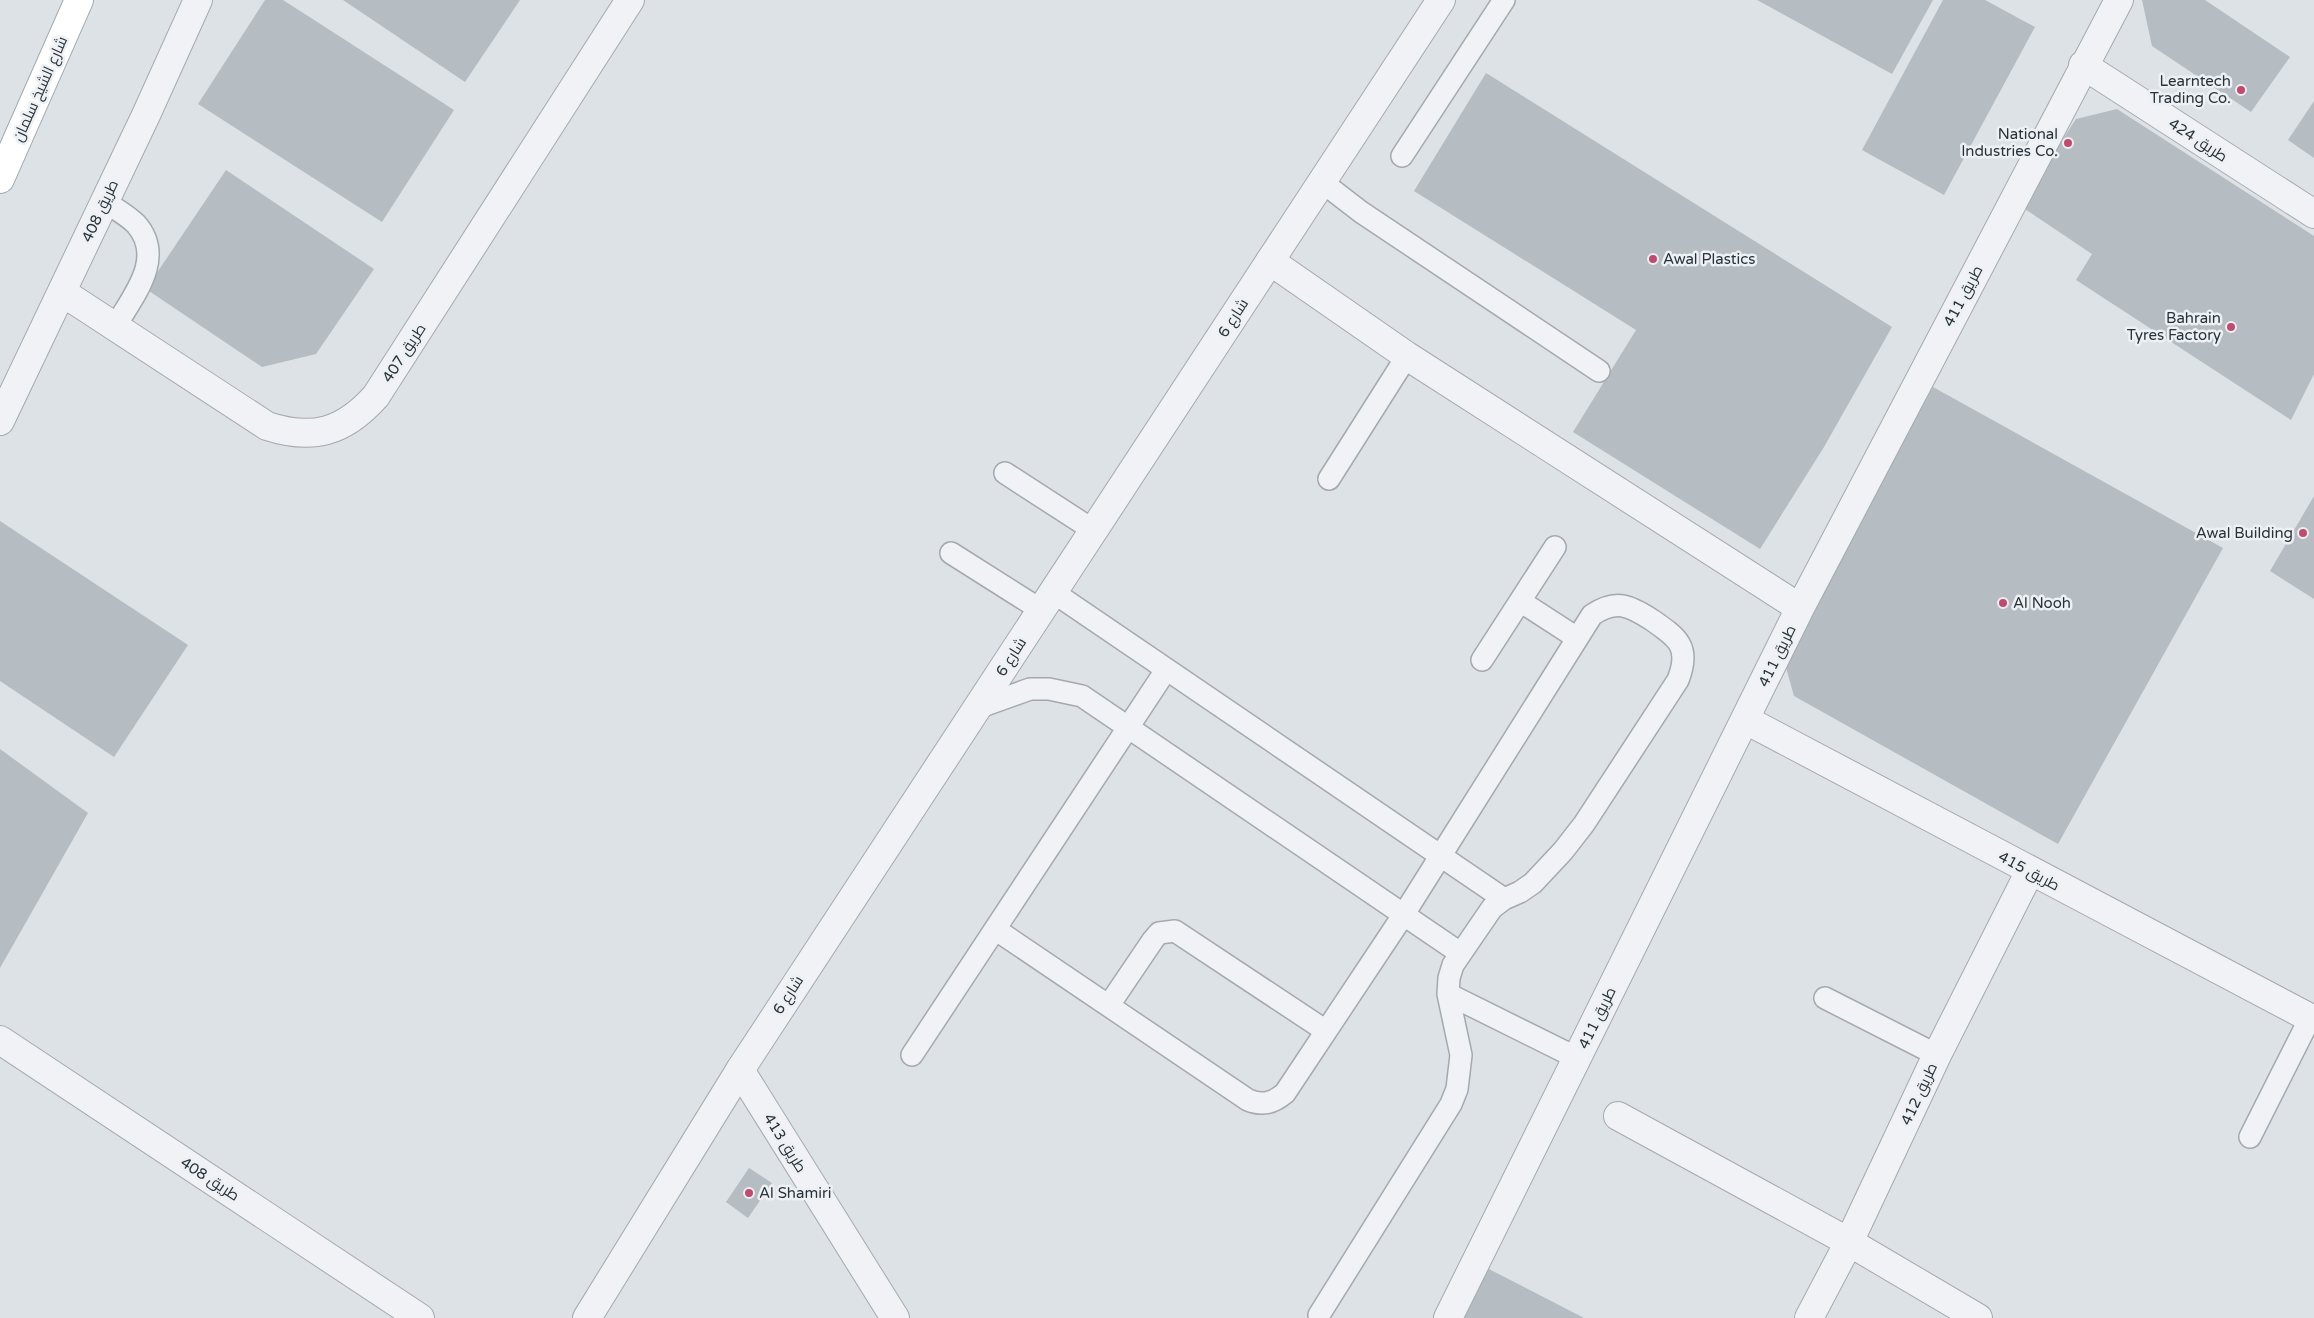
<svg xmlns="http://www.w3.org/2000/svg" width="2314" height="1318" viewBox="0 0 2314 1318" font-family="'Varela Round',Cairo,sans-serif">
<rect width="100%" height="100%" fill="#dde2e6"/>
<!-- building -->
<path fill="#b5bcc2" d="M265,0h18l171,110 -72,112 -184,-118z
M343,0h177l-55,82z
M1757,0h176l-41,74z
M1943,0h42l50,27 -91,168 -82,-45z
M2142,0h63l85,57 -39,55 -99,-66z
M1486,73l406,254 -68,120 -64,102 -187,-117 63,-102 -222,-139z
M2314,101v57l-26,-18z
M2117,109l197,127v138l-23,46 -215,-140 16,-26 -73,-49 57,-86z
M226,170l148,99 -58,85 -54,13 -116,-78z
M1933,387l290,161 -165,296 -264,-148 -11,-39z
M2314,496v103l-44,-28z
M0,521l188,124 -74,112 -114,-76z
M0,749l88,64 -88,155z
M749,1168l23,15 -24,35 -22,-16z
M1485,1267l99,51h-125z"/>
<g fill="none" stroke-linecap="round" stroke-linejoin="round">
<defs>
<path id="service" d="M1402,156l102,-156
M1322,182l39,30 238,159
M104,201c10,7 23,14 32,23 30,34 -3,72 -21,103
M1005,473l88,57
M1329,479l78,-123
M951,553l90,57
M1053,592l451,307
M1520,601l57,37
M1482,660l73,-113
M977,708l53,-19h19l33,7 378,257
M995,929l253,171c15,6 25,3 37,-7l119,-179 188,-299c24,-16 37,-10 60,5 26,18 39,27 26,60l-94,144 -21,27 -30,32 -13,9 -16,7 -12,9 -39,57 -4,13 -1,16 13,61 -4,34 -6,15 -132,211
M1448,994l129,64
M1825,998l112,57
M1109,1005l44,-65 6,-7 16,-2 151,100
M912,1055l254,-385
M2250,1137l60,-119"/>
<path id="minor" d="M2083,65l231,149
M1270,261l137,95 393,252
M62,292l205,134c46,15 77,6 109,-30l254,-396
M0,421l146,-306 52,-115
M1746,720l568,300
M0,1040l420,278
M740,1070l155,248
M1618,1116l231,126 129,76
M1448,1318l352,-710 319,-608
M1809,1318l40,-76 88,-187 93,-184"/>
<path id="tertiary" d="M587,1318l153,-248 701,-1070"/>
<path id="primary" d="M0,179l79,-179"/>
</defs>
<!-- service casing -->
<use href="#service" stroke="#a3aaaf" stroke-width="24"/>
<!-- minor casing -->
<use href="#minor" stroke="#a3aaaf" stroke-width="30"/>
<!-- tertiary casing -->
<use href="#tertiary" stroke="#a3aaaf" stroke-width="30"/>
<!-- primary casing -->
<use href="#primary" stroke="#9ea8b0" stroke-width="30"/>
<!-- service -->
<use href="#service" stroke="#f0f2f5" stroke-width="21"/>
<!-- minor -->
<use href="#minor" stroke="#f0f2f5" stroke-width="28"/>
<!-- tertiary -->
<use href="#tertiary" stroke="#f0f2f5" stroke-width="28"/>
<!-- primary -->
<use href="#primary" stroke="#fff" stroke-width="28"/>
</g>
<!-- markers -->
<g fill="#c24b6d" stroke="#edf1f4" stroke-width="2">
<circle cx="2241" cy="90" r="5"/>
<circle cx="2068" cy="143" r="5"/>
<circle cx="1653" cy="259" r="5"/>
<circle cx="2231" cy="327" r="5"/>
<circle cx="2303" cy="533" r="5"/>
<circle cx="2003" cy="603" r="5"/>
<circle cx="749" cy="1193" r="5"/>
</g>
<g text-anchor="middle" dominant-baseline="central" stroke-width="5" stroke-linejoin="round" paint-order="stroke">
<!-- poi labels -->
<g font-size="15" fill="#28323b" stroke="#edf1f4" text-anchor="end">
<text x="2231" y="81">Learntech<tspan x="2231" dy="17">Trading Co.</tspan></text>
<text x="2058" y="134">National<tspan x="2058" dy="17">Industries Co.</tspan></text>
<text x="1663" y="259" text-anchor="start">Awal Plastics</text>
<text x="2221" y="318">Bahrain<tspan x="2221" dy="17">Tyres Factory</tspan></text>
<text x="2293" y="533">Awal Building</text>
<text x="2013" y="603" text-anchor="start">Al Nooh</text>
<text x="759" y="1193" text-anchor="start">Al Shamiri</text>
</g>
<!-- street labels -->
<g font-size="15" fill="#28323b" stroke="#edf1f4">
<text transform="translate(40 89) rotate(-66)">شارع الشيخ سلمان</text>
<text transform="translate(2198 140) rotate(33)">طريق 424</text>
<text transform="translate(100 211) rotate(-65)">طريق 408</text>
<text transform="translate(1963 296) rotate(-62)">طريق 411</text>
<text transform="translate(1233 318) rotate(-57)">شارع 6</text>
<text transform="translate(404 353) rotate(-57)">طريق 407</text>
<text transform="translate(1777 656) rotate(-64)">طريق 411</text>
<text transform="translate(1011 657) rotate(-57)">شارع 6</text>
<text transform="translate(2029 871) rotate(28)">طريق 415</text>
<text transform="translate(788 995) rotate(-57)">شارع 6</text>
<text transform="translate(1597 1018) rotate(-64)">طريق 411</text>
<text transform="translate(1919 1094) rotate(-65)">طريق 412</text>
<text transform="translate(785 1143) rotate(58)">طريق 413</text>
<text transform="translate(210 1179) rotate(33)">طريق 408</text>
</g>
</g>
</svg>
